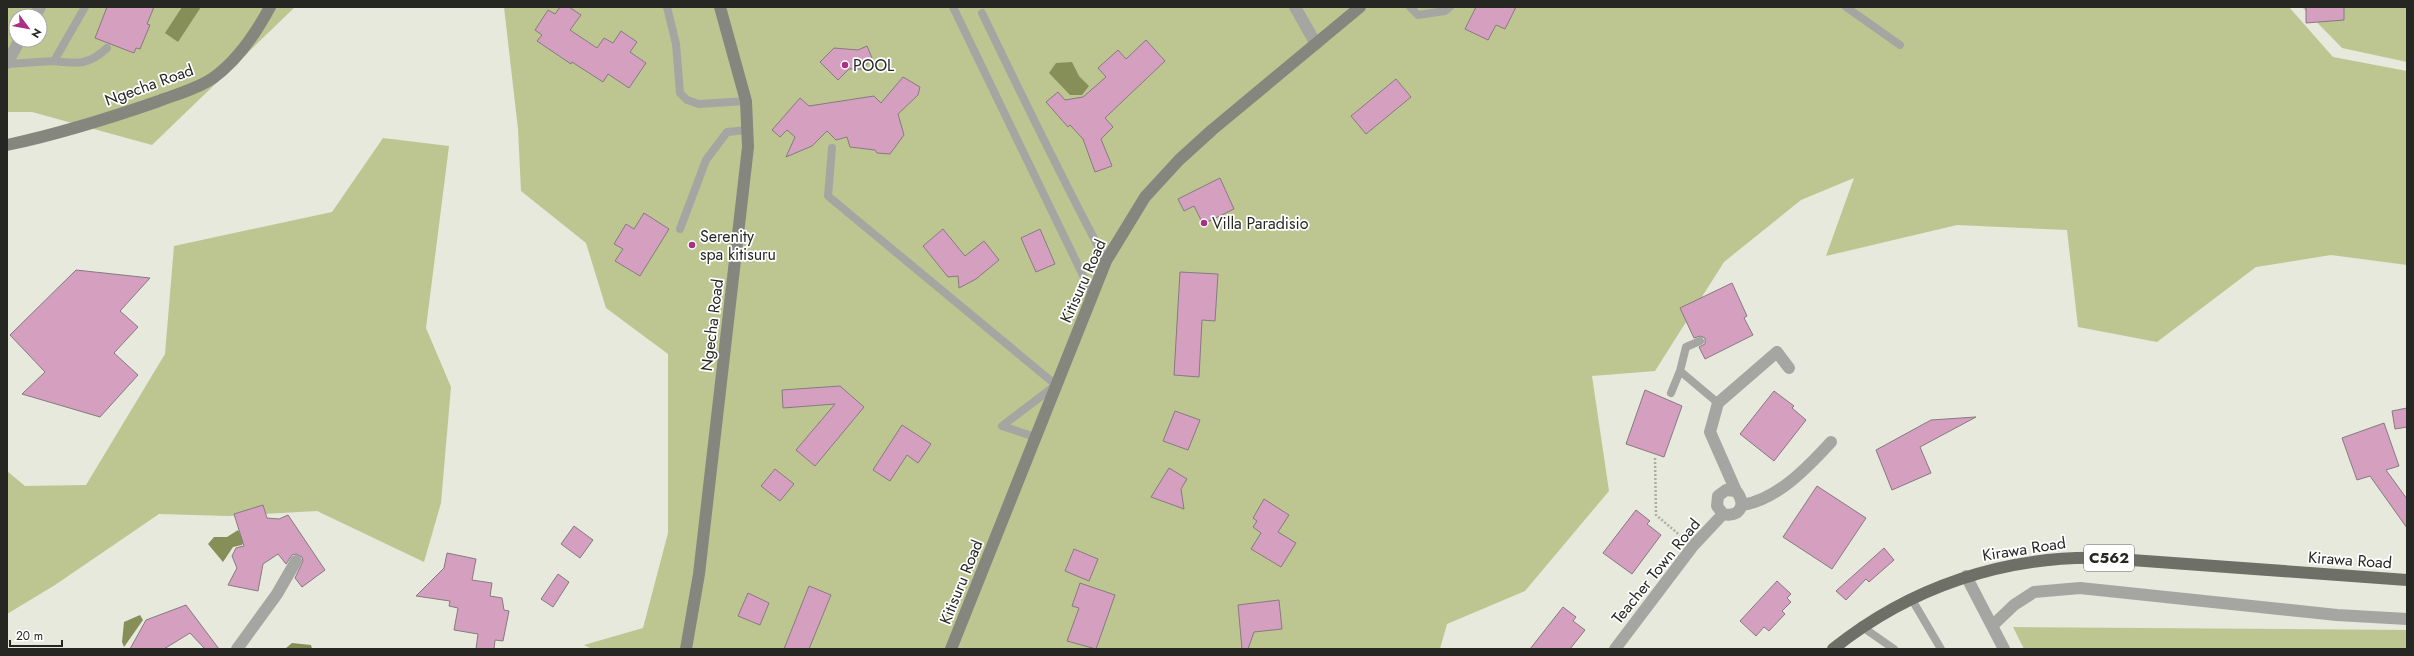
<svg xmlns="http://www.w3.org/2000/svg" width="2414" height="656" viewBox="0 0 2414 656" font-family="Jost,sans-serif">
<rect width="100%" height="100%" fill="#e6e9dc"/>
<!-- green -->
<path fill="#bdc691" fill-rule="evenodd" d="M7,7h288l-143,138 -120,-33h-25zM16,16h24v24h-24z
M504,7h1785l44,50 74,14v194l-76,-10 -75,12 -99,75 -79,-15 -11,-97 -110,-5 -131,31 28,-78 -53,22 -77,62 -69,109 -63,5 17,115 -84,100 -78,33 -7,25h-848l-8,-4 59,-17 25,-95v-179l-62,-46 -20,-65 -65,-52 -3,-62z
M2302,7h105v55l-65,-14z
M383,138l66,8 -23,182 25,59 -10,116 -17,59 -107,-51 -89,5 -69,-2 -104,71 -48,29v-143l18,15 61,-1 79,-131 9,-108 158,-34z
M2013,627l394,3v19h-383z"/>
<!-- water -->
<path fill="#878f59" d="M182,7h19l-23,35 -13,-9z
M1072,62l7,14 10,10 -7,9h-12l-21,-22 7,-10z
M238,530l6,11 -2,4 -9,2 -10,15 -15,-18 6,-7h13z
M140,615l3,5 -19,27 -2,-5 2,-20z
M292,643l19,2 1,4h-27z"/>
<!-- building -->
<path fill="#d59fbf" stroke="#867a81" d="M107,7h47l-7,17 3,1 -10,24 -4,-1 -2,5 -39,-15z
M560,7h9l12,8 -11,15 27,18 7,-10 9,5 8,-12 16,11 -7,10 16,11 -17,25 -21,-14 -5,8 -31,-20 -1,2 -34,-23 5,-6 -7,-5 13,-20 7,4z
M1476,7h40l-11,22 -9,-4 -8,15 -23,-11z
M2306,7h38v13l-38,3z
M1146,40l19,21 -60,57 8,9 -12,12 11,27 -17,6 -12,-33 -13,-14 -2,2 -22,-25 12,-10 7,8 18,-3 23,-20 -8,-9 20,-18 8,9z
M867,46l5,12 -9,11h-14l-11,11 -18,-18 14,-14 24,2z
M903,77l17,10 -2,8 -20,19 6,21 -14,19 -13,-1 -2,-3 -25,-3 -3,-10 -11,3 -9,-9 -15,15 -26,11 9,-20 -8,-7 -7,7 -8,-7 28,-32 9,8 65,-10 7,7z
M1396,79l15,18 -45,37 -15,-18z
M1220,178l14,31 -31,15 -9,-18 -10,5 -6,-12z
M644,213l25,16 -29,47 -25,-15 8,-12 -9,-5 12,-20 8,5z
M943,229l22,27 19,-15 15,19 -23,19 -17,9 -1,-12 -10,1 -25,-31z
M1040,229l15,35 -19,8 -15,-34z
M76,270l74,8 -30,33 18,16 -24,26 24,22 -38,42 -78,-23 23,-22 -35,-37z
M1180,272l38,2 -3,47 -13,-1 -3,57 -25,-2z
M1732,283l15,33 -3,2 9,17 -48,24 -6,-12 6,-3v-6l-5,-2 -6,2 -14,-30z
M840,386l24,21 -49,59 -19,-16 39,-46 -52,4 -1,-18z
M1645,390l37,16 -18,51 -38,-13z
M1774,391l20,15 -2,2 14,12 -32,41 -34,-27z
M2407,408v19l-12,2 -3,-18z
M1175,411l25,9 -12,30 -25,-9z
M1976,417l-56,30 11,26 -39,17 -16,-40 55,-30z
M2384,423l15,43 -13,4 21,29v29l-37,-52 -13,4 -15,-42z
M902,425l29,19 -13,19 -11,-8 -17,26 -17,-11z
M1169,468l18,11 -6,10 3,20 -33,-12z
M775,469l19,15 -14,17 -19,-15z
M1817,486l49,32 -34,51 -49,-32z
M1264,499l25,16 -11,17 18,11 -15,24 -30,-18 10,-16 -8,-6 4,-6 -4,-3z
M263,505l4,13 12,1 9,-4 37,55 -23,17 -7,-9 8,-17 -1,-4 -6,-3 -4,1 -6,9 -8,-10 -15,10 -5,27 -30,-6 9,-17 -5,-12 4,-8 8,-2 -10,-32z
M1636,510l14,11 -3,3 14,11 -29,39 -29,-21z
M574,526l19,14 -13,18 -19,-14z
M1884,548l10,12 -25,22 -3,-3 -20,21 -10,-9z
M1074,549l24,10 -9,22 -24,-10z
M447,553l29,6 -4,21 20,3 -2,13 12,2 2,12 5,1 -6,30 -8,-1 -1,9h-18l2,-15 -24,-4 4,-22 -9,-2 1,-5 -34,-5 28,-28z
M558,574l11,8 -16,25 -12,-8z
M1777,581l14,13 -4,4 4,4 -9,9 3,3 -16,17 -5,-4 -8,9 -16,-15z
M1080,583l35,12 -19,54 -29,-8 12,-33 -7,-2z
M809,586l22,9 -22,54h-25z
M748,593l21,10 -9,22 -22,-9z
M1279,600l3,29 -28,3 -6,17h-6l-4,-44z
M186,605l33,44h-14l-15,-16 -26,16h-34l16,-29z
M1563,607l13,10 -3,4 12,9 -15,19h-40z"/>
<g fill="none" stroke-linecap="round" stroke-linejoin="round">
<!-- path -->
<path stroke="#aaada2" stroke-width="2.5" stroke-dasharray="2 2" stroke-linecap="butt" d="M1655,458l1,57 26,22"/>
<!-- lane -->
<path stroke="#a5a6a1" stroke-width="8" d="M667,7l9,37 4,49 7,7 12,4 47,-3
M953,7l139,287
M1410,7l8,8 27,-4 5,-4
M1846,7l54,38
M982,13c40,83 80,166 124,248
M54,61c24,3 35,4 53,-13
M7,64l47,-3 31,-54
M832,148l-4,48 228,189 -54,41 33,11
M680,229l26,-69 21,-28 21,-2
M1700,341l-14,6 -6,24 38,32
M1671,393l9,-22
M1911,598l30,51
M1861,626l33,23"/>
<!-- street -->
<path stroke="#a5a6a1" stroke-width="12" d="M1295,7l21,37
M35,16l5,-9
M7,63l13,-23
M1736,491l-10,-1 -8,6 -1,10 6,8c17,4 24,-10 13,-23l-26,-59 8,-29 59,-51 12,16
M1742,505c35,-5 66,-38 89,-63
M1966,576l38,73
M1992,626l22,-21 20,-13 46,-4 257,27 70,4
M237,649l40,-55 19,-33
M1615,649l78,-103 30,-32"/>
<!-- secondary -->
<path stroke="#85877f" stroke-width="12" d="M7,145c52,-11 103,-27 152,-44 18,-7 38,-12 54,-23 24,-17 43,-45 57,-71
M686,649l13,-75 49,-427 -2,-46 -26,-94
M951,649l155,-388 39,-64 34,-37 33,-30 148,-123"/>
<!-- primary -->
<path stroke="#6e7067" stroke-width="12" d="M1833,649c77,-62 172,-94 271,-91l303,22"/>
</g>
<!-- markers -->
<g fill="#aa3084" stroke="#fff" stroke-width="1.5">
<circle cx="845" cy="65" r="4"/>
<circle cx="1204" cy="223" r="4"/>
<circle cx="692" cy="245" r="4"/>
</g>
<g text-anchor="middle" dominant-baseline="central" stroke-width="3.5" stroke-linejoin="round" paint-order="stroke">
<!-- shield labels -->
<rect fill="#fff" stroke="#676865" stroke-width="1" x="2084" y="545" width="50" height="26" rx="3"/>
<g font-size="15" font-weight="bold" fill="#262723">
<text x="2109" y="558">C562</text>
</g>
<!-- poi labels -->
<g font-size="16" fill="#262723" stroke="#fff" text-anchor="start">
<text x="853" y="65">POOL</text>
<text x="1212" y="223">Villa Paradisio</text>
<text x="700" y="236">Serenity<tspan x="700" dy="18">spa kitisuru</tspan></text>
</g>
<!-- street labels -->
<g font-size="16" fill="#262723" stroke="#fff">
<text transform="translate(149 85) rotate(-20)">Ngecha Road</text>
<text transform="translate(1083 281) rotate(-66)">Kitisuru Road</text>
<text transform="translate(712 325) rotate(-83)">Ngecha Road</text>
<text transform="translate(2024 549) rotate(-9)">Kirawa Road</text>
<text transform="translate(2350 560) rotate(4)">Kirawa Road</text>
<text transform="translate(1656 571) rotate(-51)">Teacher Town Road</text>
<text transform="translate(961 582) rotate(-68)">Kitisuru Road</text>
</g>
</g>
<!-- border -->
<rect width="2414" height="656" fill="none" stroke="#262723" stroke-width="16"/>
<!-- north arrow -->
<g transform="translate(28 28) rotate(122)"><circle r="19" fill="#ffffff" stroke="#a8a9a7"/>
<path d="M0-3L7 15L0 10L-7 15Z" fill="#aa3084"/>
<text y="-6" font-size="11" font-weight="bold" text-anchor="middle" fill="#262723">N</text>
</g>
<!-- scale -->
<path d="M10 640v6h52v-6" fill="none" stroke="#262723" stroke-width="2"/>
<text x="16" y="640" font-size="12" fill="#262723" stroke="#ffffff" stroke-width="3" paint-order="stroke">20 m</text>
</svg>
